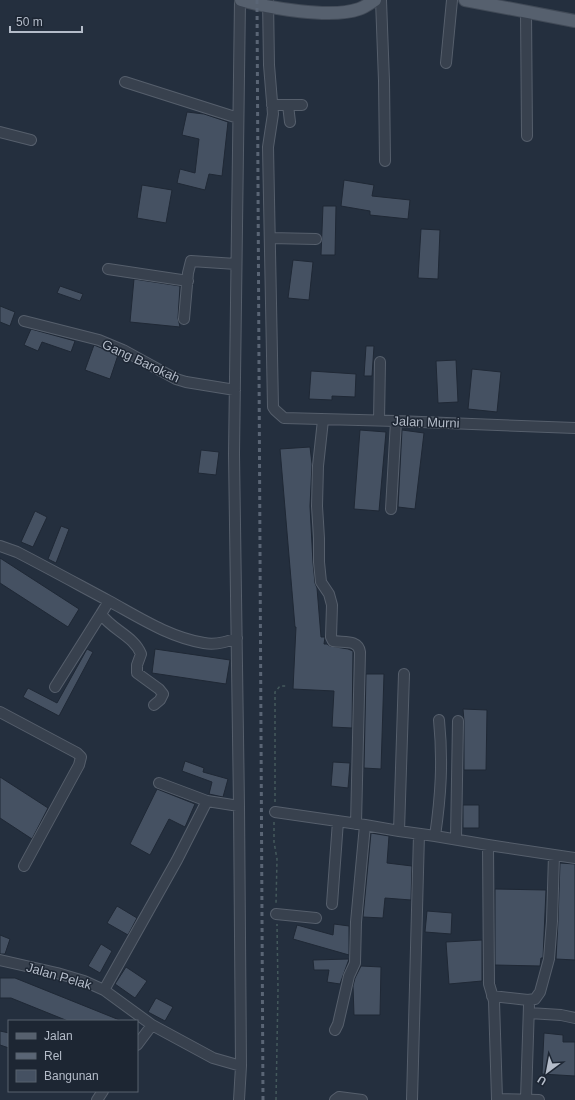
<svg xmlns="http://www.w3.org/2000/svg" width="575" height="1100" viewBox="0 0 575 1100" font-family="Helvetica,sans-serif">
<rect width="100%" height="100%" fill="#242f3e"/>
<!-- building -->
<path fill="#455162" stroke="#1f2835" d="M187,112l17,2 24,8 -6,54 -13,-2 -4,16 -28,-7 3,-14 15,4 4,-34 -17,-4z
M344,180l30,5 -2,11 38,4 -2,19 -38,-4v-4l-29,-5z
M142,185l30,5 -6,33 -29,-5z
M323,206h13l-1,49h-14z
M421,229l19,1 -2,49 -20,-1z
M293,260l20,2 -4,38 -21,-2z
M134,279l46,7 -2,32 2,9 -50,-5z
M60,286l23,8 -3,7 -23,-8z
M0,306l15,6 -5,14 -10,-4z
M31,329l44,12 -4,11 -29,-10 -4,9 -14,-6z
M94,345l24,10 -8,24 -25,-9z
M366,346h8l-2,30h-8z
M456,360l2,42 -20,1 -2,-42z
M472,369l29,3 -4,40 -29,-3z
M311,371l45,3 -1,23 -23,-1v4l-23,-1z
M360,430l26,2 -7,79 -25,-2z
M402,430l22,3 -9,76 -17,-2z
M310,447l2,17 -2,42 3,57 2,20 2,5 4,49h4l-1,7h3l3,2 18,3 5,2 -1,77 -20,-1 2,-36 -41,-2 3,-62h-1l-15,-178z
M201,450l18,2 -3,23 -18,-2z
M35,511l12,6 -14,30 -12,-5z
M61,526l8,3 -13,34 -8,-4z
M0,558l79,51 -11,18 -68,-44z
M87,649l6,3 -34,64 -36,-19 5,-9 29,15z
M155,649l75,11 -4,24 -74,-11z
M366,674h18l-3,95 -17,-1z
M463,709l24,1 -1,60h-22v-49z
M185,761l19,7 -1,4 25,7 -5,18 -14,-3 3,-12 -30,-11z
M333,762l17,1 -2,25 -17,-2z
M0,777l48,31 -16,31 -32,-21z
M157,789l38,15 -10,23 -16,-8 -19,36 -20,-11z
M463,805h16v23h-16z
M371,833l18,3 -2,27 25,3 -1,34 -26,-2 -2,20 -20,-1z
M560,863l15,1v96l-19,-1 2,-38z
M495,889l51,1 -3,68h-2l-1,8 -45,-1z
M117,906l20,12 -9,17 -21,-12z
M427,911l25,2 -1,21 -26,-2z
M334,924l15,2v29l-56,-16 4,-14 36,10z
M0,935l10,4 -5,15h-5z
M482,940v41l-33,3 -3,-42z
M101,944l11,7 -12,22 -12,-7z
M349,959l-9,25 -13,-2 2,-12h-15l-1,-10z
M361,966l20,1 -1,48h-26l-1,-29 2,-8z
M126,967l21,14 -12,17 -20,-14z
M0,978h15l107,43h-54l-57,-23h-11z
M156,998l17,9 -8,14 -17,-9z
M0,1031l9,2v15l-9,-3z
M544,1033l19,2v7h12v34l-33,-2z"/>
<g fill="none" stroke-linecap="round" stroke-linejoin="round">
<defs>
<path id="minor" d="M268,0l1,65 4,49 -5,33 5,260 2,3 9,8 112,3 179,7
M381,0l3,81 1,80
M526,11l1,125
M446,63l6,-63
M125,82l113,36
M272,105h30
M288,105l2,17
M0,132l31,8
M270,238l46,1
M108,269l80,12
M184,319l4,-46 3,-12 45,3
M24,321l75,19 24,10 53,29 10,3 49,8
M323,420l-5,46 -1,40 2,32v24l2,20 8,12 3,11 -1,32 2,4c10,2 25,-2 27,11l-4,172
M379,420l1,-58
M391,509l5,-88
M0,546l17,6c31,16 62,33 92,49 31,17 60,36 95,42 11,2 23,-1 33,-5
M109,601l-8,13c11,16 33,22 40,40l-4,11v8l22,16 4,5 -3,6 -6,5
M55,687l46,-73
M0,712l77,41 4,4 -2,8 -55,101
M159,783l48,18 32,5
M275,812l90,13 34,6 36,5 53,9 87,13
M399,831l5,-157
M435,836c6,-41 8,-75 4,-116
M456,839l2,-118
M488,845l1,139 5,17 3,98
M332,904l6,-83
M276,914l40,4
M0,960l57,13 27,8 20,9 48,35 61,33 28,8
M104,990l73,-130 30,-59
M492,996l36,4 7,-1 5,-7 9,-33 3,-38 2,-66
M529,1013l32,2 14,3
M335,1030l3,-6 11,-48 6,-13 1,-41 9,-97
M137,1045l15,-20
M526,1099l3,-94 -1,-5
M97,1100l6,-9
M239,1100l2,-34 -2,-260 -5,-352 6,-454
M335,1100l4,-3 23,3
M412,1100l7,-266
M497,1100v-1l42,1"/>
<path id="major" d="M241,0c28,8 90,19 118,9 6,-2 11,-6 16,-9
M465,0l110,21"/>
</defs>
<!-- minor casing -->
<use href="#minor" stroke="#565f6c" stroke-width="12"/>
<!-- major casing -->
<use href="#major" stroke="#414a57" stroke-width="14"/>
<!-- path -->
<path stroke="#44595c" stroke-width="1.5" stroke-dasharray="3 3" stroke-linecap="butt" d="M275,802v-110l5,-6h6
M274,822v20l3,17 -1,45
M276,1100l2,-110 -1,-66"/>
<!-- minor -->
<use href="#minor" stroke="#38414e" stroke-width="10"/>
<!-- major -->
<use href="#major" stroke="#56606e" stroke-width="12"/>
<!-- rail -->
<path stroke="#5a6575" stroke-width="3" stroke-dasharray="4 4" stroke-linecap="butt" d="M257,0l6,1100"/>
</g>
<g text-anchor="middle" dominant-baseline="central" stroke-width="3" stroke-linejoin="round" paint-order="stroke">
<!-- street labels -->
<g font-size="13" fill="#b4bcc9" stroke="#1d2633">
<text transform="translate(141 361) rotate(25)">Gang Barokah</text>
<text transform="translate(426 422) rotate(2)">Jalan Murni</text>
<text transform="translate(59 976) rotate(16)">Jalan Pelak</text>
</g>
</g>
<!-- legend -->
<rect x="8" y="1020" width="130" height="72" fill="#1d2633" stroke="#59626f"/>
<rect x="16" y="1033" width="20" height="6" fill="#56606e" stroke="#59626f"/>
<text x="44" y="1040" font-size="12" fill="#b4bcc9">Jalan</text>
<rect x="16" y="1053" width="20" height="6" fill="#5a6575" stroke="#59626f"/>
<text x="44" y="1060" font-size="12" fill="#b4bcc9">Rel</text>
<rect x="16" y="1070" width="20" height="12" fill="#455162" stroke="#59626f"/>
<text x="44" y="1080" font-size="12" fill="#b4bcc9">Bangunan</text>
<!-- north arrow -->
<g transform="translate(547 1072) rotate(212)" stroke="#1d2633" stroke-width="3" paint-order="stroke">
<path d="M0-3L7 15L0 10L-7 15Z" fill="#b4bcc9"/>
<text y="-6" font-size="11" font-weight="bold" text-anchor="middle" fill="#b4bcc9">U</text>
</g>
<!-- scale -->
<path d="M10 26v6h72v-6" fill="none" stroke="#b4bcc9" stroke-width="2"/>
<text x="16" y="26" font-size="12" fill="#b4bcc9" stroke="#1d2633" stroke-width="3" paint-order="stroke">50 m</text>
</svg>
